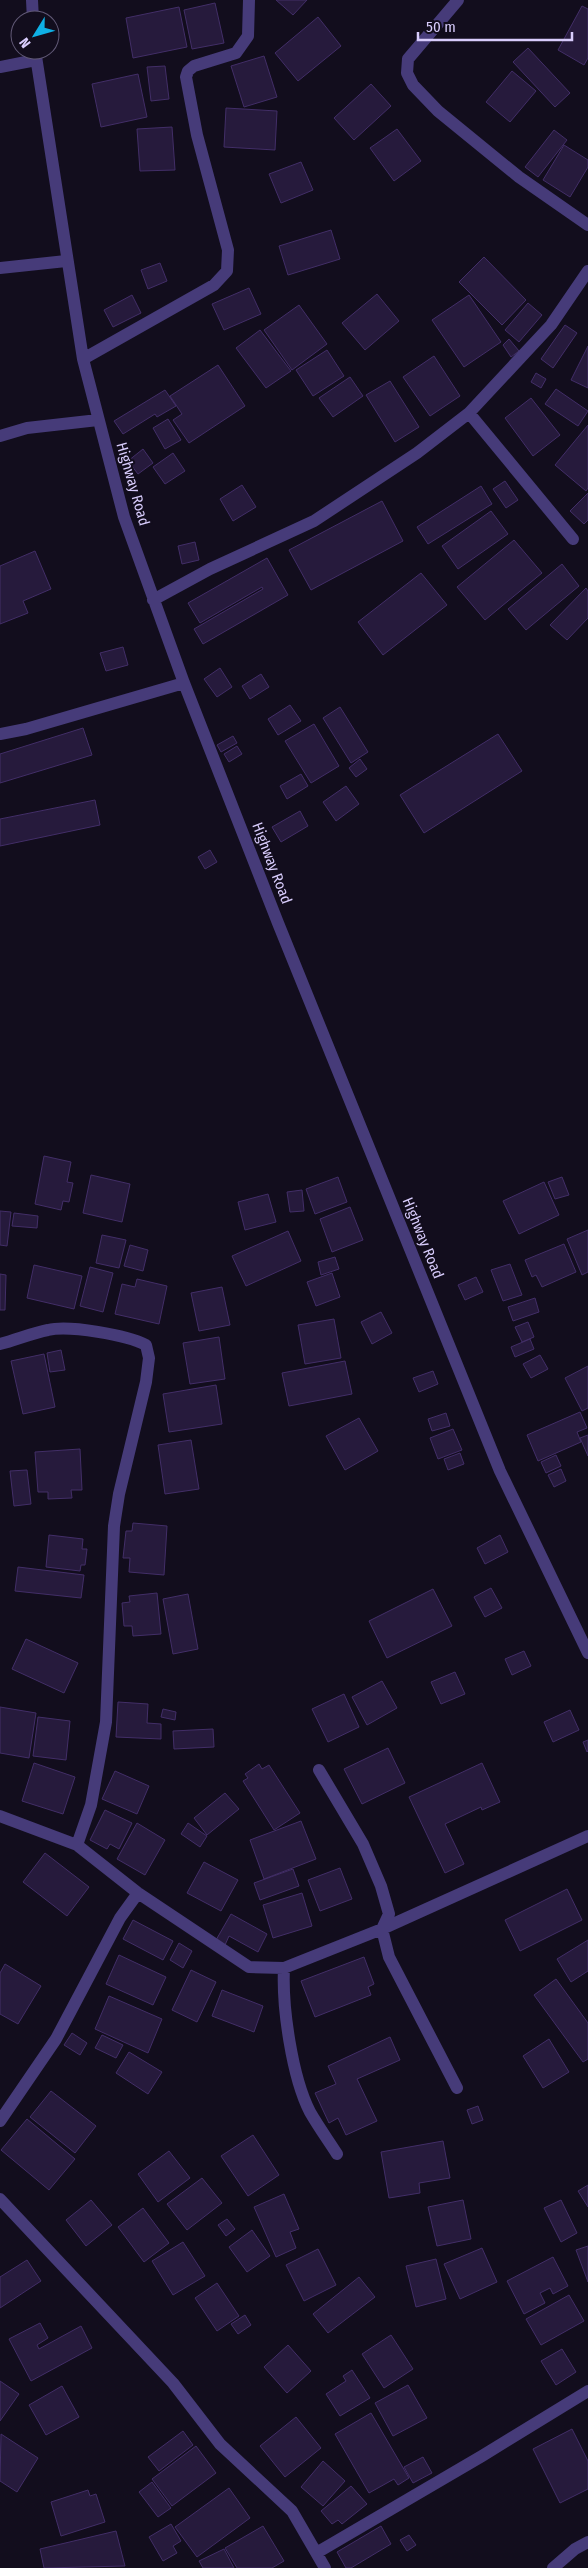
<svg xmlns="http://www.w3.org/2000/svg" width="588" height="2568" viewBox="0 0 588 2568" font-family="'Fira Sans Condensed',sans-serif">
<rect width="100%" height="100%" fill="#120d1d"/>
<!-- building -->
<path fill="#261a3c" stroke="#422e67" d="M276,0h31l-14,15z
M215,3l9,40 -32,6 -8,-39z
M582,6l6,3v49l-4,7 -26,-15z
M179,7l8,40 -54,11 -7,-40z
M318,17l23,29 -43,35 -23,-28z
M528,48l42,45 -15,14 -42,-45z
M264,56l13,41 -33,10 -13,-41z
M165,66l4,33 -18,2 -4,-34z
M512,71l24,20 -26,31 -24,-20z
M138,74l9,43 -46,10 -9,-43z
M371,84l20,22 -37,34 -20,-22z
M226,108l51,3 -2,39 -51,-3z
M172,127l3,43 -35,1 -3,-42z
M397,129l24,32 -27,20 -24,-33z
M554,130l13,10 -29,37 -13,-10z
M564,145l24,15v7l-18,30 -27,-17z
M301,162l12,28 -32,13 -12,-29z
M331,230l9,29 -52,16 -9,-29z
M484,257l42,43 -24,25 -43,-43z
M160,263l7,18 -19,8 -7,-19z
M249,288l12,26 -37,16 -12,-26z
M377,294l22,27 -34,29 -23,-27z
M132,295l9,18 -28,14 -9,-17z
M469,295l32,47 -37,25 -32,-47z
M528,303l14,12 -23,27 -14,-12z
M299,305l28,39 -35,26 -28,-40z
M565,325l12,8 -24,35 -12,-9z
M260,330l31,41 -25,17 -30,-40z
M509,339l10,12 -8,6 -8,-12z
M588,346v42l-17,-8z
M327,350l17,26 -31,20 -17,-26z
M434,356l26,40 -30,20 -27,-39z
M218,365l27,41 -56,37 -16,-23 9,-6 -12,-18z
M536,373l10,6 -5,9 -10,-6z
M350,377l13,19 -30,21 -14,-19z
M390,381l29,46 -24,15 -29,-47z
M556,389l32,22 -10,15 -33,-22z
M165,390l11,16 -19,11 -2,-3 -32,20 -9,-13z
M531,398l29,37 -27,21 -28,-38z
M168,419l13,21 -16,9 -12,-21z
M588,425v63l-2,3 -31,-26z
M143,449l10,14 -15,11 -10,-13z
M173,453l12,18 -20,13 -12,-17z
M505,481l13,19 -12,8 -13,-19z
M242,485l14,22 -23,14 -13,-22z
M481,486l11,18 -64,40 -11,-17z
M588,493v27l-4,4 -14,-13z
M382,501l21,40 -92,49 -22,-40z
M491,511l17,23 -50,35 -16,-23z
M514,540l28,33 -57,47 -28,-33z
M195,542l4,18 -17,4 -4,-18z
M35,551l16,38 -28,12 5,12 -28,11v-58z
M267,558l21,37 -85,49 -9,-15 69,-40 -1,-2 -62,36 -12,-20z
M562,564l17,22 -53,44 -18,-21z
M421,573l26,32 -64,50 -25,-33z
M586,588l2,3v27l-21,22 -17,-15z
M123,647l5,18 -22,6 -6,-18z
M220,668l12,19 -15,10 -13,-18z
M261,674l8,13 -19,12 -8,-13z
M290,705l11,16 -23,14 -10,-16z
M340,707l28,45 -17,11 -28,-45z
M314,724l25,42 -28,17 -26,-42z
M83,728l9,27 -92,28v-29z
M498,734l24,37 -98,62 -24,-38z
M233,736l4,7 -16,9 -4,-7z
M237,746l5,8 -13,8 -5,-8z
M360,759l7,10 -11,8 -7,-9z
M301,774l7,12 -21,13 -7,-13z
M346,786l13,18 -23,17 -13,-19z
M95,800l5,25 -100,21v-27z
M300,811l8,15 -27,16 -9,-15z
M210,850l7,12 -12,7 -7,-12z
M44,1156l27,6 -4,20 6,1 -4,19 -6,-1 -2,9 -26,-6z
M91,1175l39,9 -8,38 -39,-9z
M338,1177l9,25 -32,12 -9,-25z
M562,1177l7,18 -14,4 -7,-17z
M544,1182l15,33 -40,19 -16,-33z
M302,1190l2,21 -14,1 -3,-20z
M268,1194l8,28 -31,8 -7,-28z
M350,1207l13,33 -31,12 -12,-33z
M0,1211l11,1 -4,34 -7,-1z
M14,1213l24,3 -1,12 -25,-2z
M588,1230v42l-6,3 -15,-36z
M288,1231l13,30 -55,25 -14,-30z
M102,1235l24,5 -7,28 -23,-5z
M564,1244l12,28 -34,15 -6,-12 -4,2 -7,-17z
M130,1245l18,5 -5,21 -19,-5z
M335,1257l4,12 -18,6 -3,-13z
M510,1264l12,31 -19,6 -12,-31z
M34,1265l48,11 -8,33 -47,-11z
M90,1267l23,6 -10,39 -23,-6z
M332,1273l8,24 -24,9 -9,-24z
M0,1274l6,1 -1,35h-5z
M476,1277l7,15 -18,8 -7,-15z
M137,1279l30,7 -8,38 -44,-10 7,-30 13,3z
M222,1287l8,38 -31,6 -8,-38z
M535,1298l4,14 -26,9 -5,-14z
M381,1312l11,21 -20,11 -11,-22z
M334,1319l7,39 -36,6 -7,-39z
M528,1322l6,15 -12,5 -7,-15z
M219,1337l6,42 -35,5 -7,-41z
M530,1339l4,10 -19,8 -4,-10z
M61,1350l4,20 -15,2 -3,-19z
M44,1354l11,53 -32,7 -12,-53z
M540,1355l8,14 -17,9 -8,-14z
M345,1361l7,33 -63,12 -7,-33z
M588,1366v42l-6,3 -17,-33z
M433,1371l5,13 -19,8 -6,-14z
M216,1385l6,39 -53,8 -6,-38z
M580,1412l7,16 -10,4 4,10 -43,19 -11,-26z
M446,1413l4,13 -18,5 -4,-12z
M359,1418l19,33 -33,19 -19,-34z
M453,1429l9,21 -24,9 -8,-21z
M588,1435v21l-8,-18z
M191,1440l8,49 -34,5 -7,-49z
M80,1449l2,41h-11l1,8 -24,1v-7h-10l-3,-40z
M460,1453l4,11 -16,6 -4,-11z
M556,1455l5,11 -15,7 -5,-11z
M561,1469l5,12 -12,6 -6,-12z
M27,1470l4,34 -17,2 -4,-35z
M133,1523l34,3 -3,49 -35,-3 1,-14h-7l3,-27h6z
M49,1535l34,4 -1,10h5l-2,16h-4l-1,6 -34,-4z
M500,1535l8,17 -23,12 -8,-16z
M18,1567l66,8 -3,23 -66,-7z
M491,1588l11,20 -17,9 -11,-20z
M433,1589l19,37 -65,32 -18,-37z
M157,1593l4,41 -28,2 -1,-10h-8l-2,-23 8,-1 -1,-6z
M188,1594l10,55 -25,5 -10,-55z
M26,1639l52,24 -14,30 -52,-24z
M524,1651l7,15 -19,9 -7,-16z
M455,1672l10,22 -24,10 -10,-22z
M382,1681l15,27 -30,17 -15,-28z
M344,1694l15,33 -31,15 -16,-33z
M118,1702l30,2 -1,19 14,1v15l-45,-2z
M0,1707l36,6 -7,45 -29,-5z
M163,1709l13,3 -1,8 -14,-3z
M570,1710l9,20 -26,12 -9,-20z
M38,1717l32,4 -4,39 -33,-4z
M213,1729l1,18 -40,2 -1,-18z
M588,1740v11l-1,1 -4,-10z
M388,1748l17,35 -43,21 -18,-35z
M34,1763l41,14 -12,37 -41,-13z
M482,1763l18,39 -18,8 -1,-3 -36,17 19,40 -19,9 -36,-76z
M259,1764l3,5 7,-4 31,48 -26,17 -31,-49 5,-3 -3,-4z
M115,1771l34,15 -12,28 -35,-15z
M225,1793l14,16 -32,26 -13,-17z
M105,1810l27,13 -13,26 -9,-5 -3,5 -17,-9z
M301,1821l15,38 -52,20 -14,-39z
M137,1823l28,17 -20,35 -28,-16z
M188,1823l19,13 -7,11 -19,-13z
M45,1853l44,34 -22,29 -44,-34z
M204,1862l34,18 -17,31 -34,-18z
M340,1868l12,31 -32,12 -12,-31z
M293,1869l6,17 -39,14 -6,-17z
M567,1889l15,31 -62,31 -15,-31z
M302,1893l10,33 -39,12 -10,-33z
M231,1914l36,20 -9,18 -29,-16 -4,9 -9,-5z
M133,1920l40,21 -10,19 -40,-21z
M588,1940v31l-17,11 -14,-23z
M179,1943l13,8 -9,17 -13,-8z
M119,1955l47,22 -13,28 -47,-21z
M364,1957l10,27 -6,3 3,8 -56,22 -14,-36z
M5,1964l36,22 -23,38 -18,-10v-41z
M191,1970l25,12 -19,40 -25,-12z
M556,1979l32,44v36l-5,3 -49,-67z
M222,1990l41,16 -9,26 -42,-16z
M109,1996l53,23 -14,34 -53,-24z
M72,2033l15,10 -7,12 -16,-10z
M102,2035l21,10 -7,13 -21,-10z
M390,2037l10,23 -43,19 20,42 -31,14 -8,-17 -9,5 -14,-30 21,-9 -8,-18z
M549,2039l20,33 -26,16 -20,-32z
M129,2052l33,20 -14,22 -32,-21z
M51,2091l45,35 -21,27 -45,-36z
M478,2106l5,14 -11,4 -5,-14z
M27,2119l48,40 -26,31 -48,-40z
M253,2135l26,40 -31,21 -27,-40z
M443,2141l7,37 -31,5 1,10 -31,5 -8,-46z
M169,2151l21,27 -32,24 -20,-28z
M202,2178l20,25 -35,27 -20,-26z
M588,2185v22l-10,-16z
M284,2194l15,35 -9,3 6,16 -20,9 -22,-50z
M91,2200l21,25 -26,21 -20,-26z
M463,2200l8,39 -34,7 -9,-39z
M561,2200l16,33 -16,9 -17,-34z
M143,2208l26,35 -25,19 -26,-35z
M227,2219l8,10 -9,7 -8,-11z
M252,2230l18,26 -23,16 -18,-25z
M183,2242l22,34 -32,19 -21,-34z
M588,2246v36l-12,-32z
M482,2248l15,34 -37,17 -16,-35z
M318,2249l18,36 -32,16 -18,-36z
M553,2257l15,29 -15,8 -3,-6 -10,5 5,10 -21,11 -17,-33z
M436,2259l10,40 -30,8 -10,-41z
M27,2260l14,21 -41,27v-31z
M359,2277l16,20 -47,36 -15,-19z
M217,2283l22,33 -22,15 -22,-33z
M569,2295l15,26 -43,24 -15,-26z
M245,2315l6,10 -13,9 -7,-10z
M40,2323l8,15 -11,7 2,4 42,-23 11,22 -61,33 -22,-42z
M391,2335l22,34 -29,19 -22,-34z
M288,2345l23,26 -24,22 -23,-26z
M562,2349l14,23 -20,13 -15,-24z
M352,2370l18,28 -30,18 -14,-22 20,-13 -3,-5z
M0,2381l19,13 -19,27z
M408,2385l19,33 -34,18 -18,-33z
M62,2386l17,31 -33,18 -17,-30z
M371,2413l38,65 -11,7 -4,-6 -25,14 -34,-59z
M296,2417l25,31 -36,29 -25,-31z
M572,2429l16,32v28l-28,14 -27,-54z
M183,2431l10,14 -34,26 -11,-14z
M1,2434l37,24 -21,34 -17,-11z
M196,2446l20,27 -44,33 -20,-27z
M423,2457l9,16 -19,10 -9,-16z
M323,2461l22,20 -22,25 -22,-19z
M152,2482l19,26 -13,9 -19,-25z
M351,2486l16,18 -25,20 -4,-4 -6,4 -11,-13z
M229,2488l21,30 -53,39 -22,-30z
M88,2490l2,6 6,-2 9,28 -44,14 -10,-34z
M171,2524l10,17 -8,5 4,7 -14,8 -14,-24z
M263,2526l21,35 -12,7h-35l-12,-20z
M381,2526l10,18 -40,24h-5l-9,-16z
M116,2531l9,35 -81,2 -4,-19z
M409,2535l7,10 -9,6 -7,-11z
M224,2549l10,19h-31l-4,-7z"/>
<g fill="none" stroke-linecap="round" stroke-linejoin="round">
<!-- street -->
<path stroke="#463b79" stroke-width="12" d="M32,0l1,20
M458,0l-50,59 -1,14 6,12 25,26 81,66 69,48
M35,50l48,309 41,158 60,166 94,240 222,548 88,182
M0,67l36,-7
M0,268l66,-7
M83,359l131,-74 13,-14 1,-21 -31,-115 -11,-58 2,-6 6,-5 42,-13 12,-17 1,-36
M469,413l104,126
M0,436l27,-8 71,-8
M153,600l57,-31 104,-48 103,-68 52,-40 82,-88 37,-54
M0,734l26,-5 158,-46
M0,1344c16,-4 32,-11 48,-14 21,-5 79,5 98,15l3,13 -3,24 -27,112 -5,32 -8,196 -15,83 -14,40
M319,1770l44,74 18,42 8,28 -7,15 7,28 68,131
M0,1816l77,29 61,48 111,74 35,1 98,-39 206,-93
M284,1968c-2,39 8,109 26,144 8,14 18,28 27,42
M0,2121l56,-82 64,-121 18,-25
M0,2199l173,184 47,61 72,67 33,57
M318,2552l164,-96 106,-65
M553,2568l22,-19 13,-7"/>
</g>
<g text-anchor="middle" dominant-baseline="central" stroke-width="4" stroke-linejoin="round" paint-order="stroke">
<!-- street labels -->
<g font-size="15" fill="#d8ccfc" stroke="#120d1d">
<text transform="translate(133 484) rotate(74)">Highway Road</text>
<text transform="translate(272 863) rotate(69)">Highway Road</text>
<text transform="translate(423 1238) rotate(68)">Highway Road</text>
</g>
</g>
<!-- north arrow -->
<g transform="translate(35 35) rotate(233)"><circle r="24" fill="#120d1d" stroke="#615976"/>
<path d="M0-4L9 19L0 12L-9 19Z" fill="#0fb0e5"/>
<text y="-8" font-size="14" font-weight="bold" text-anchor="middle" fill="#d8ccfc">N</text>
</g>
<!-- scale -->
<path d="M418 32v8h154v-8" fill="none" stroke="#d8ccfc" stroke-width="2.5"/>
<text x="426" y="32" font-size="15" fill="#d8ccfc" stroke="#120d1d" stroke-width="4" paint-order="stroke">50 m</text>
</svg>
